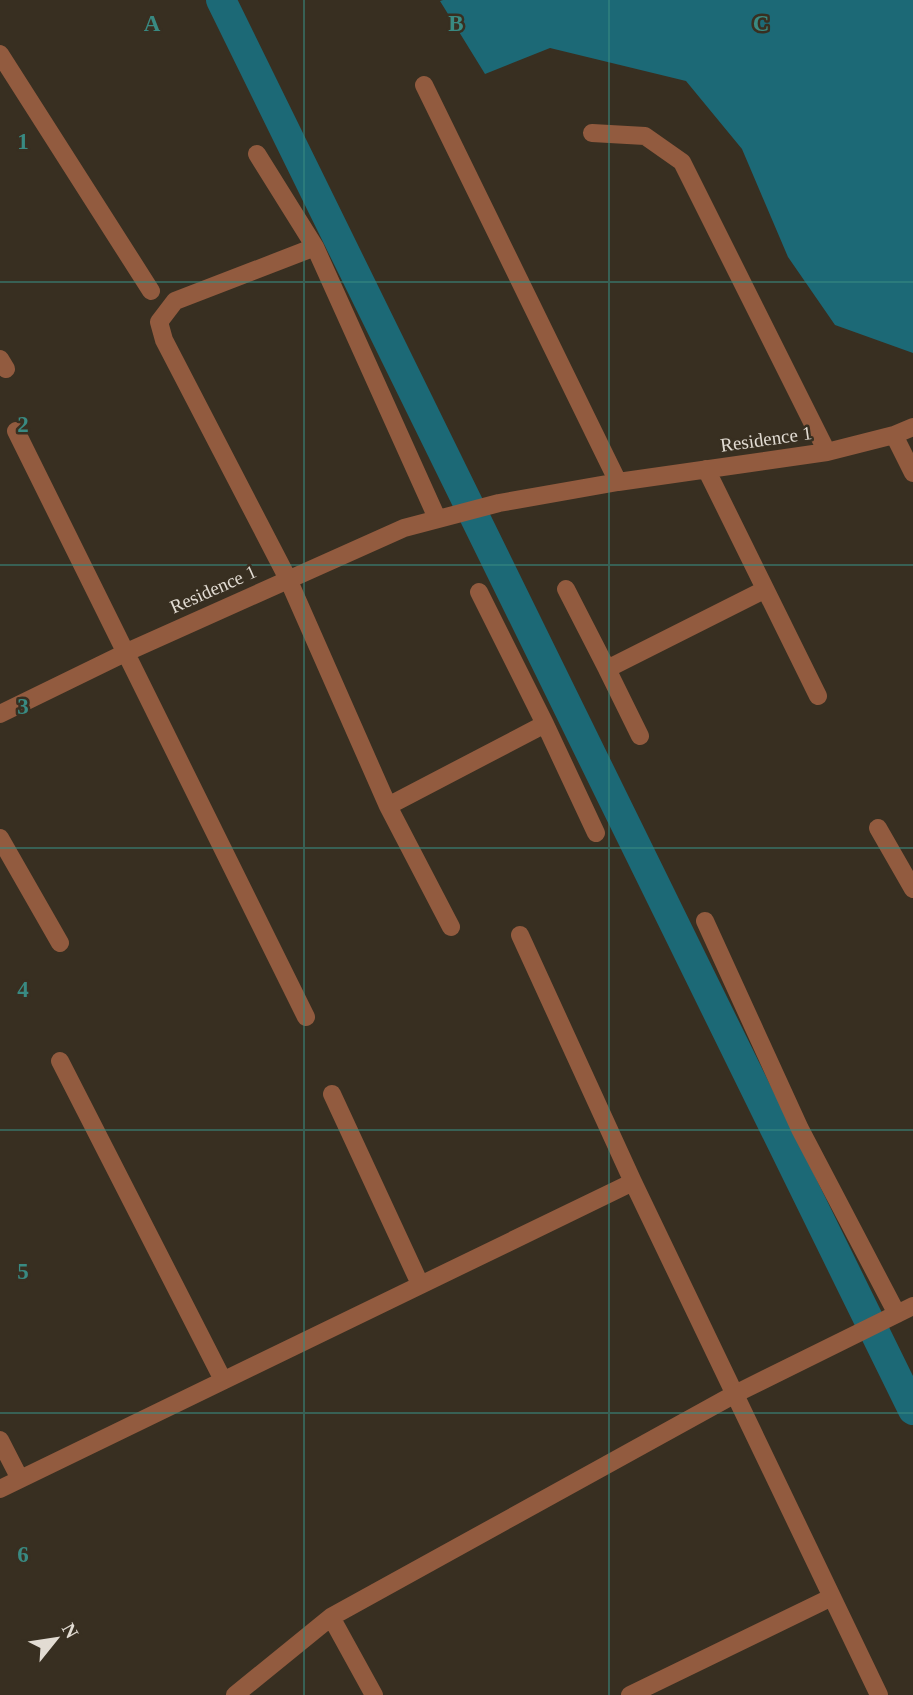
<svg xmlns="http://www.w3.org/2000/svg" width="913" height="1695" viewBox="0 0 913 1695" font-family="Georgia,serif">
<rect width="100%" height="100%" fill="#382f21"/>
<!-- water -->
<path fill="#1c6976" d="M443,0h470v353l-78,-28 -47,-68 -46,-108 -56,-68 -136,-33 -65,26 -45,-73z"/>
<g fill="none" stroke-linecap="round" stroke-linejoin="round">
<!-- canal -->
<path stroke="#1c6976" stroke-width="30" d="M221,0l692,1410"/>
<!-- minor -->
<path stroke="#925b3f" stroke-width="18" d="M0,54l151,237
M424,85l194,397
M592,133l53,3 37,26 145,290
M257,154l58,93 122,271
M315,247l-140,54 -16,21 5,18 124,239 100,227 63,121
M0,359l6,10
M16,431l290,586
M894,435l19,38
M706,469l112,227
M566,589l41,80 157,-79
M479,592l66,132
M607,669l33,67
M0,714l127,-62 277,-124 95,-25 119,-21 209,-30 67,-17 19,-8
M388,806l157,-82 51,109
M878,828l35,61
M0,838l60,105
M705,921l95,208 97,185
M520,935l113,247 246,513
M60,1061l163,319
M332,1094l88,190
M0,1440l20,39
M0,1489l633,-307
M331,1617l43,78
M235,1695l96,-78 404,-223 178,-88
M630,1695l202,-98"/>
</g>
<!-- grid -->
<path fill="none" stroke="#398a82" stroke-width="2" stroke-opacity="0.55" d="M304,0v1695M609,0v1695M0,282h913M0,565h913M0,848h913M0,1130h913M0,1413h913"/>
<g text-anchor="middle" dominant-baseline="central" stroke-width="5" stroke-linejoin="round" paint-order="stroke">
<!-- street labels -->
<g font-size="19" fill="#e2dcd3" stroke="#382f21">
<text transform="translate(766 439) rotate(-8)">Residence 1</text>
<text transform="translate(213 589) rotate(-24)">Residence 1</text>
</g>
</g>
<g font-size="23" text-anchor="middle" font-weight="bold" fill="#398a82" stroke="#382f21" stroke-width="5" stroke-linejoin="round" paint-order="stroke">
<text x="152" y="31">A</text>
<text x="456" y="31">B</text>
<text x="761" y="31">C</text>
<text x="23" y="149">1</text>
<text x="23" y="432">2</text>
<text x="23" y="714">3</text>
<text x="23" y="997">4</text>
<text x="23" y="1279">5</text>
<text x="23" y="1562">6</text>
</g>
<!-- north arrow -->
<g transform="translate(56 1639) rotate(60)" stroke="#382f21" stroke-width="5" paint-order="stroke">
<path d="M0-5L12 26L0 18L-12 26Z" fill="#e2dcd3"/>
<text y="-10" font-size="19" font-weight="bold" text-anchor="middle" fill="#e2dcd3">N</text>
</g>
</svg>
